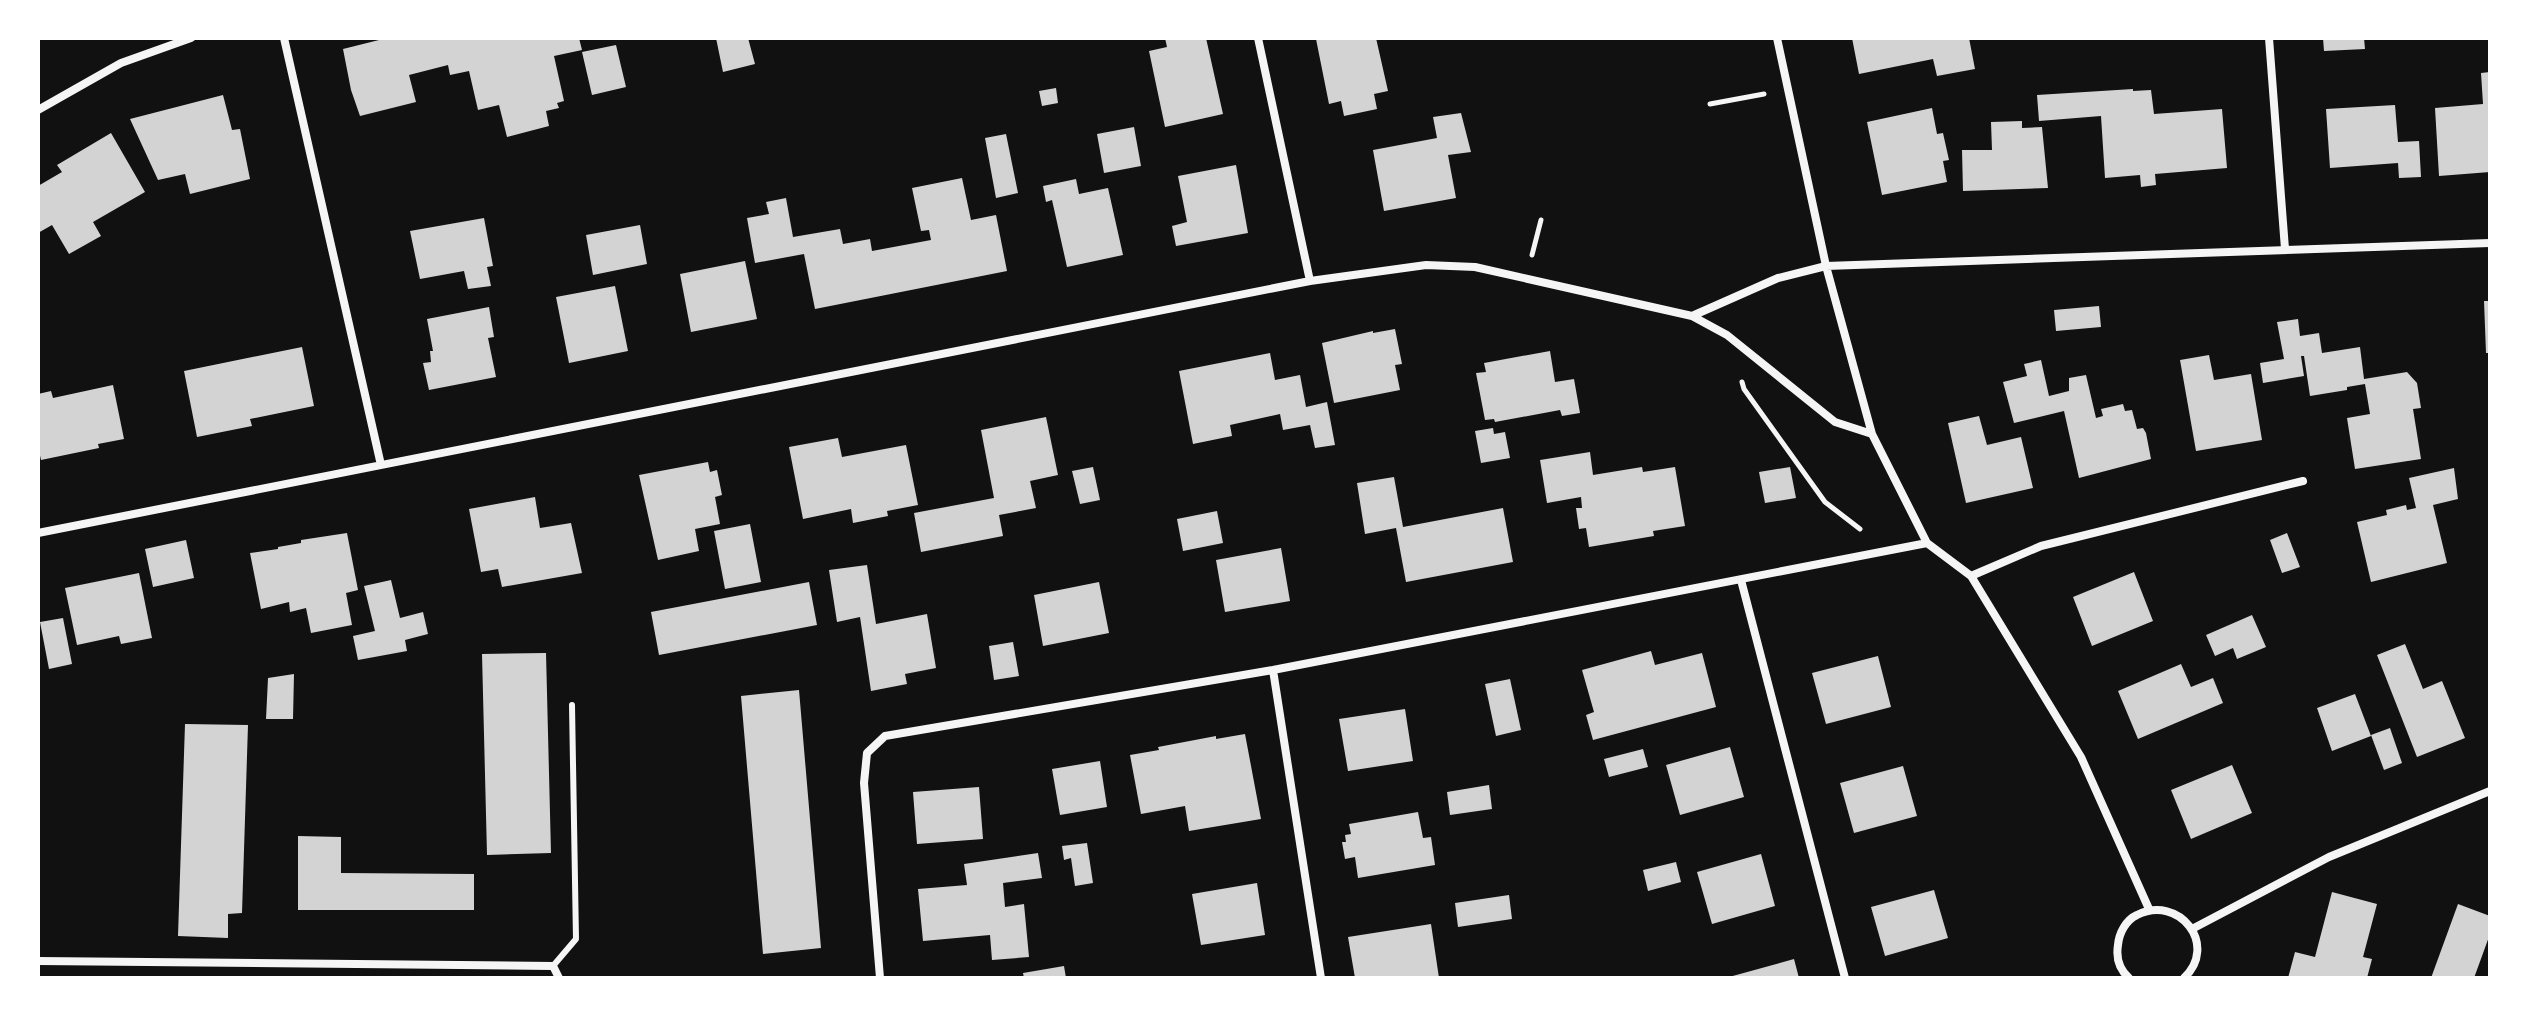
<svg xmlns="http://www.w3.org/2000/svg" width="2528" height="1016" viewBox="0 0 2528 1016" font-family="'DejaVu Sans',sans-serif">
<rect width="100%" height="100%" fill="#111"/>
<!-- building -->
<path fill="#d3d3d3" d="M387,38h192l3,12 -28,6 10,45 -7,2 2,5 -13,3 3,15 -42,11 -8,-32 -21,5 -9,-39 -19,4 -2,-10 -39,10 7,27 -56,14 -9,-26 -8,-41z
M716,38h32l7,26 -32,8z
M1165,38h41l17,76 -58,13 -16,-76 18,-4z
M1376,38l12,53 -14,3 3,15 -33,7 -3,-15 -12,3 -13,-65z
M1852,38h117l6,31 -38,7 -4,-17 -74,15z
M2323,38h41l1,11 -41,2z
M616,45l10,42 -34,8 -10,-43z
M2490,72v100l-51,4 -4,-68 48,-4 -2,-31z
M1056,88l2,15 -16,3 -3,-15z
M2133,89v2l18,-1 3,24 68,-5 5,59 -72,6 1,11 -15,2 -1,-12 -35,3 -4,-62 -62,5 -2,-26z
M223,95l9,35 8,-1 10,50 -60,15 -5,-20 -27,6 -28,-61z
M2395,105l3,37 21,-1 2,36 -22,1 -1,-15 -68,5 -4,-59z
M1932,108l5,26 6,-1 6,27 -6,1 4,21 -65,13 -15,-73z
M1461,113l10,39 -23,3 8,43 -72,13 -11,-61 64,-12 -4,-21z
M2022,121v7l20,-1 6,61 -85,3 -1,-41h30l-1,-28z
M1134,127l7,39 -37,7 -7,-39z
M111,133l34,59 -52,30 8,14 -32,18 -17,-29 -14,8v-47l24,-14 -5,-7z
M1006,134l12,59 -22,5 -11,-60z
M1236,165l12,68 -72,13 -4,-20 15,-4 -9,-46z
M962,178l9,42 25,-5 11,56 -192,38 -11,-55 -49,9 -8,-45 22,-4 -3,-12 20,-4 7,39 47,-8 3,15 27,-5 2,12 59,-11 -2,-10 -8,1 -9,-43z
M1076,179l3,15 29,-6 15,67 -56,12 -15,-67 -6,2 -3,-16z
M484,218l9,48 -6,1 4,19 -23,3 -4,-18 -44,8 -10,-48z
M640,225l7,39 -54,11 -7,-40z
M745,261l12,58 -66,13 -11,-58z
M615,286l13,65 -59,12 -13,-66z
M2484,301h6v52h-4z
M2099,306l2,21 -45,4 -2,-21z
M489,307l5,30 -6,1 8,39 -67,13 -6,-27 8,-1 -1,-11h3l-6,-32z
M2298,319l2,17 19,-3 3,20 38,-6 4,32 43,-7 10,11 4,25 -8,1 8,50 -66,10 -8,-51 23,-4 -5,-30 -18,3v3l-37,6 -6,-40h-3l3,20 -41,7 -3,-20 24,-4 -7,-37z
M1395,329l7,35 -7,1 5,25 -66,13 -12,-60 51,-12v2z
M302,347l12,59 -64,13 2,7 -55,11 -13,-66z
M1550,351l5,31 19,-3 6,34 -18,3 -2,-6 -65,12 -1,-3 -9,1 -9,-47 10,-1 -2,-9z
M1270,353l5,27 25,-5 6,32 21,-5 8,43 -20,3 -5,-23 -27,5 -3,-16 -50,11 2,11 -39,8 -14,-73z
M2209,355l5,25 37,-6 11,66 -66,11 -16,-91z
M2041,360l8,36 20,-5v-13l17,-3 10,43 7,-2 -2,-7 22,-5 2,7 7,-1 5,19 6,-1 3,5 5,26 -72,19 -15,-67 -50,12 -11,-41 24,-6 -3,-12z
M113,385l11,54 -26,5 1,4 -58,12 -3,-13v-53l13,-3 2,7z
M1979,416l8,29 34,-8 12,51 -67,15 -18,-80z
M1046,417l12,58 -28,6 6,27 -37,7 4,21 -82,16 -7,-39 80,-15 -13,-68z
M1493,428l1,6 11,-2 5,26 -29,5 -6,-32z
M838,438l4,19 64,-12 12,60 -31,6 1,5 -35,7 -2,-14 -48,10 -14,-72z
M1590,452l3,23 49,-8 1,5 32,-5 10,59 -32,5 1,5 -65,11 -3,-19 -7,1 -3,-21h6l-1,-11 -34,6 -7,-43z
M708,462l2,10 7,-2 5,25 -7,2 5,27 -25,5 4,22 -41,9 -19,-85z
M1093,467l7,33 -20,4 -8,-33z
M1790,467l6,31 -31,5 -6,-31z
M2454,468l4,31 -25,6 14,58 -76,19 -14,-60 30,-7 -1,-5 20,-5 1,5 9,-2 -7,-30z
M1394,477l9,50 100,-19 10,54 -107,20 -10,-54 -31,6 -8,-51z
M535,497l5,31 31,-5 11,50 -80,14 -4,-18 -17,3 -12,-63z
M1217,511l6,32 -40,8 -6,-32z
M750,524l11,58 -36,7 -11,-58z
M347,533l11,57 -12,3 6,32 -41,8 -5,-25 -16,4 -1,-10 -28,7 -11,-56 28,-4v-2l23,-4v-3z
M2287,533l13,34 -18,6 -12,-33z
M186,540l8,38 -41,9 -8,-38z
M1281,548l9,53 -65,11 -9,-52z
M867,565l9,59 51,-10 9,54 -31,6 2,10 -36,7 -11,-74 -23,5 -8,-52z
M2134,572l19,49 -61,25 -19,-49z
M139,573l13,65 -31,6 -2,-8 -42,9 -12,-57z
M391,580l9,38 23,-6 5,22 -23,6 2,11 -49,9 -5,-24 22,-5 -11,-45z
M809,582l8,43 -158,30 -8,-43z
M1099,582l10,51 -66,13 -9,-51z
M2252,615l14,32 -29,12 -4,-11 -18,8 -9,-21z
M63,618l9,46 -23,5 -9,-47z
M1013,642l6,34 -25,4 -5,-34z
M2405,644l18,45 19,-8 23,57 -48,19 -40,-102z
M1651,651l4,14 47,-12 14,54 -123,33 -7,-25 8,-3 -12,-42z
M546,653l5,200 -64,2 -5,-201z
M1878,656l13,51 -65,17 -14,-51z
M2181,664l10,23 22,-9 10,25 -85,36 -20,-48z
M294,674l-1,45h-27l2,-41z
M1510,679l11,51 -25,6 -11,-52z
M799,690l22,258 -58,6 -22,-258z
M2355,694l16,42 -39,15 -15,-43z
M1405,709l8,52 -65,10 -9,-52z
M185,724l63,1 -6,188 -14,1v24l-50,-2z
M2390,728l12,35 -18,7 -13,-35z
M1245,734l16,85 -72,12 -4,-25 -44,8 -11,-59 29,-5 -1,-3 58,-11v3z
M1730,747l14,50 -64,18 -14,-50z
M1643,749l5,18 -39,10 -5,-18z
M1100,761l7,46 -47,8 -8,-46z
M2232,765l20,48 -61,26 -20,-49z
M1903,766l14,50 -63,17 -14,-50z
M1489,785l3,24 -42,6 -3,-23z
M979,787l4,52 -66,5 -4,-52z
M1418,812l5,26 8,-1 4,28 -77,13 -3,-21 -10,2 -3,-17h4l-1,-7 6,-1 -2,-10z
M298,836l43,1v36l133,1v36h-176z
M1087,843l6,40 -18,3 -4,-28 -7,2 -2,-14z
M1038,853l4,25 -39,5 2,24 19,-3 5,53 -37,3 -2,-25 -67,6 -5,-52 49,-4 -3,-21z
M1761,854l14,52 -63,18 -15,-52z
M1676,862l5,20 -33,9 -5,-21z
M1257,883l8,52 -64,10 -9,-51z
M1934,890l14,48 -63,18 -14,-49z
M2332,892l45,12 -14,53 9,2 -5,19h-79l7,-26 20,5z
M1509,895l3,24 -54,8 -3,-24z
M2458,904l32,12v18l-16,44h-43z
M1431,924l8,54h-84l-7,-41z
M1794,959l5,19h-70v-1z
M1064,966l2,12h-42l-1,-5z"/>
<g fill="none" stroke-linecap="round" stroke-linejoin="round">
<!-- path -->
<path stroke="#f5f5f5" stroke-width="5" d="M1710,104l54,-10
M1532,255l9,-35
M1742,382l2,7 81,113 35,27"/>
<!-- service -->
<path stroke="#f5f5f5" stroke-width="6" d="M553,966l23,-27 -4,-234"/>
<!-- minor -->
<path stroke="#f5f5f5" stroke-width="8" d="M284,38l97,427
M1258,38l52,243
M1777,38l49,228 46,168 55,109 44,33 110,181 68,152
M2269,38l16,211
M38,110l83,-47 70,-25
M1692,316l35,19 108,87 37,12
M38,533l1272,-252 116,-16 49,2 217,49 86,-38 48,-12 664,-23
M1971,576l70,-30 262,-65
M1741,580l104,398
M1273,670l48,308
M2192,929l137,-72 161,-66
M38,961l515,5 6,12
M880,978l-16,-195 3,-30 18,-17 388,-66 654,-127
M2129,978c-10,-9 -13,-21 -11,-33 1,-12 8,-25 19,-30 42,-21 82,30 47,63"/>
</g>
<!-- border -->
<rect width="2528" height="1016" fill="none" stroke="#ffffff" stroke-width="80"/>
</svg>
